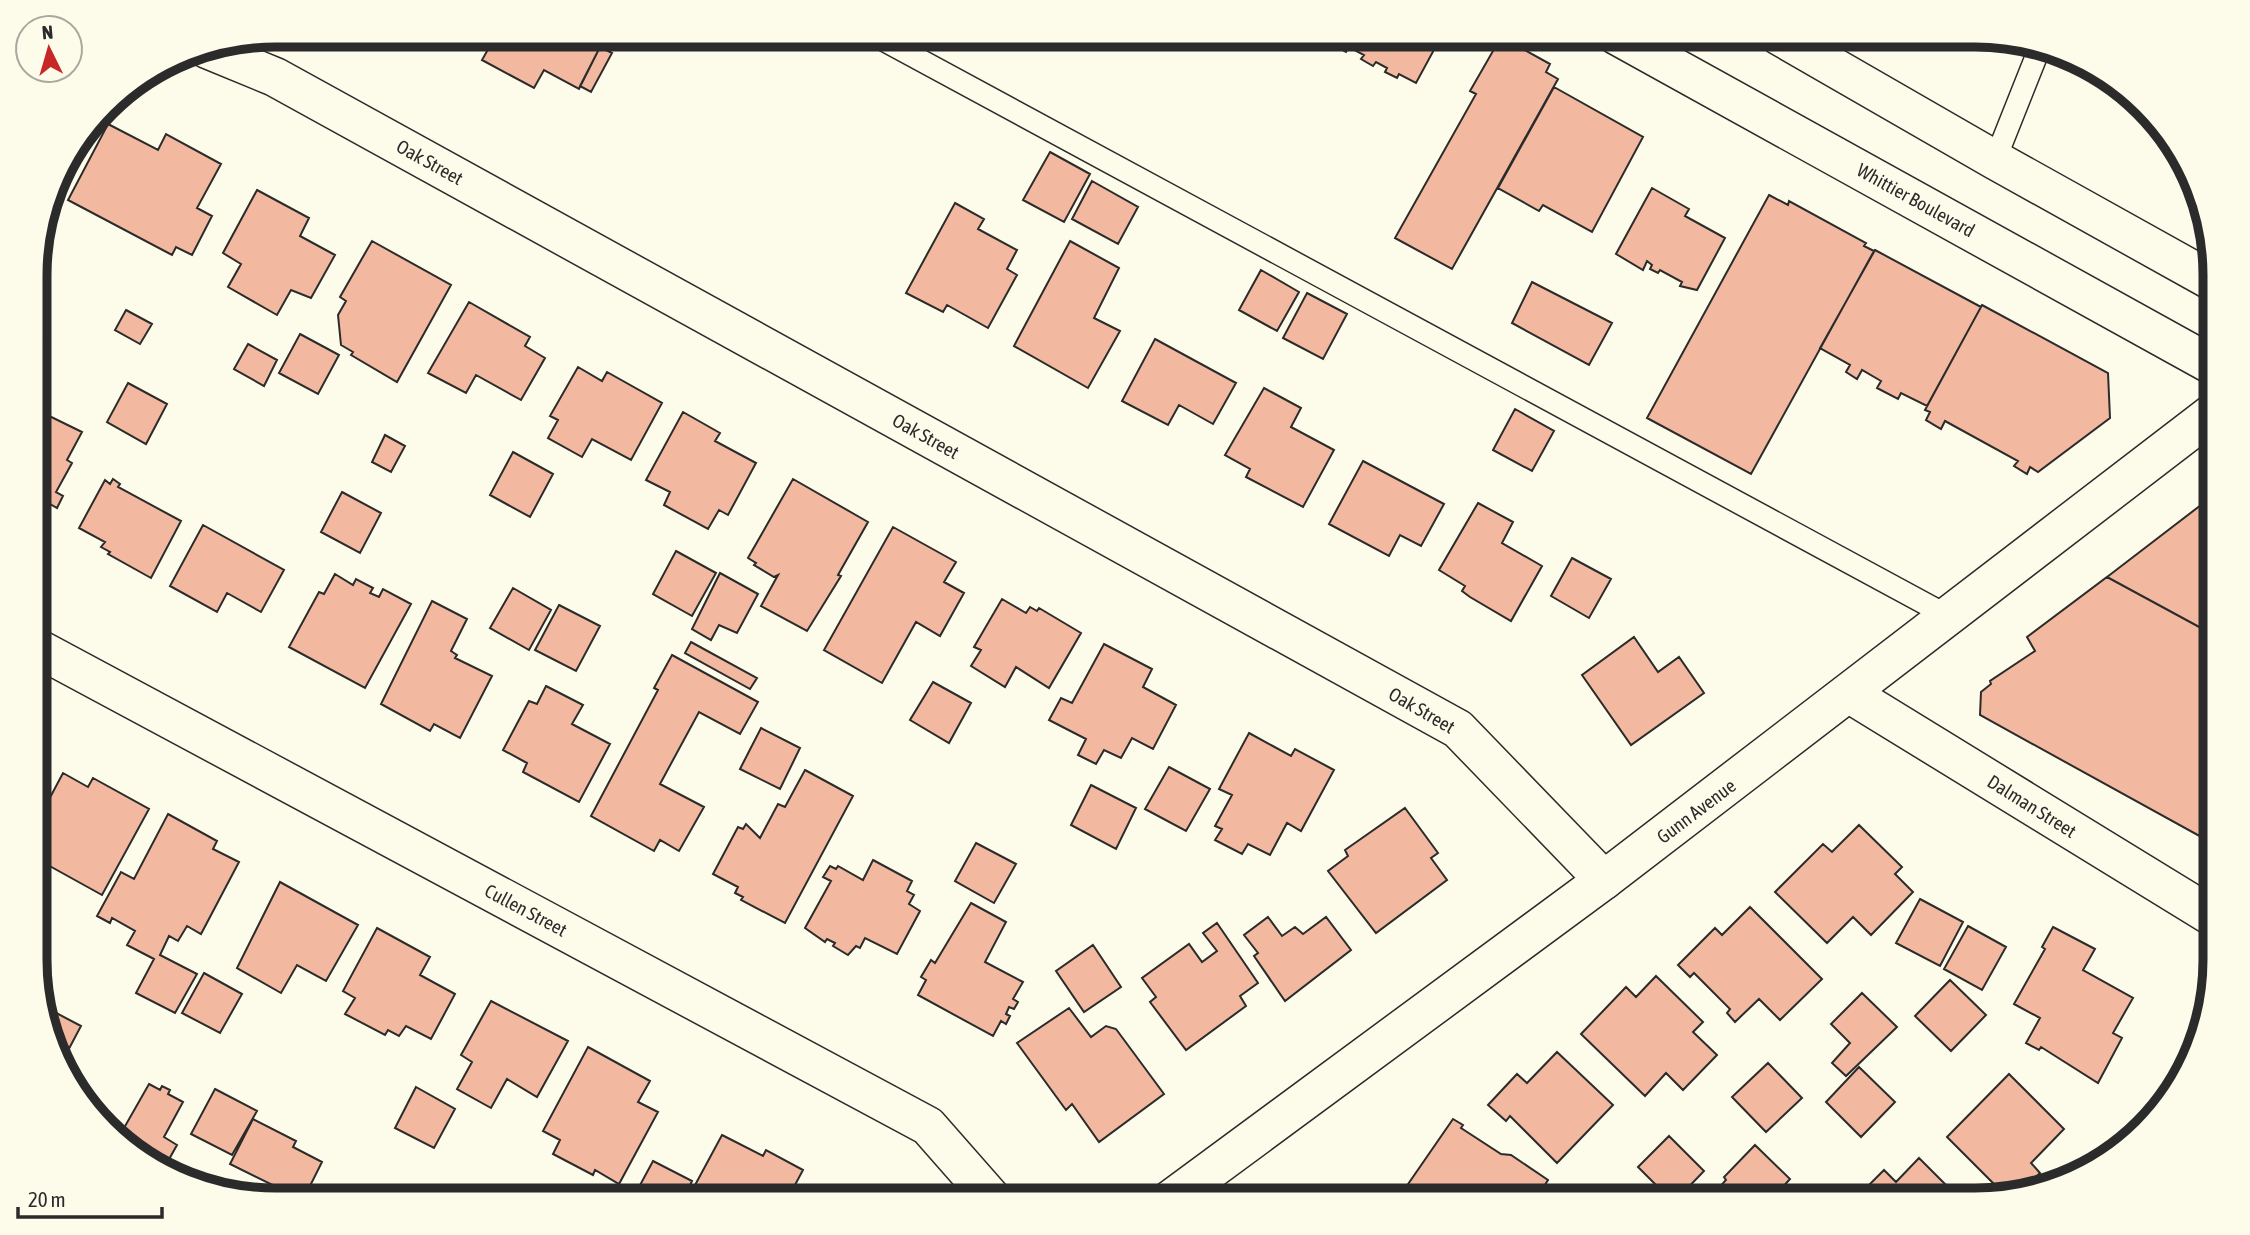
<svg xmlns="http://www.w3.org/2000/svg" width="2250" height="1235" viewBox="0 0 2250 1235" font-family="'Asap Condensed',sans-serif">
<rect width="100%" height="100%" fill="#fdfbea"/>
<!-- building -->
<path fill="#f2b8a0" stroke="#2b2b2b" stroke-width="2" d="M496,35h89l15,12 -21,42 -35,-19 -10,18 -52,-28z
M1329,35h113l-26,48 -17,-9 -2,4 -12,-6 2,-4 -11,-6 -3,4 -12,-7 3,-4 -15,-8 -3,5 -11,-6 3,-5z
M1501,37l49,27 -4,8 12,7 -106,190 -57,-31 81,-144 -6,-3z
M600,47l12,6 -21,39 -11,-6z
M1554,87l89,50 -51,95 -49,-27 -4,6 -41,-23z
M108,124l50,26 8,-16 55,30 -24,44 15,8 -20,39 -16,-8 -4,8 -104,-55z
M79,144l-14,26 2,2 -18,34 11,-37z
M1050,152l40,22 -26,48 -41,-22z
M1092,181l46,26 -20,37 -46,-25z
M1652,188l37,21 -4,7 40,22 -28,52 -17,-4 2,-4 -22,-12 -2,3 -8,-4 2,-4 -5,-4 -4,9 -27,-16z
M257,190l52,28 -9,18 35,19 -24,43 -20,-8 -14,25 -49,-28 13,-23 -18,-11z
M1769,195l19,10 1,-4 77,42 -2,3 10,5 -123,223 -104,-56z
M955,203l29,16 -6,10 39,21 -10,19 10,6 -29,53 -41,-23 -4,7 -37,-19z
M372,241l79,44 -54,97 -46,-27 2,-3 -12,-7 -3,-30 8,-14 -6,-4z
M1070,241l49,27 -25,50 26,13 -32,57 -74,-42z
M1875,250l106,57 -54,99 -26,-13 -3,6 -21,-11 4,-7 -19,-11 -5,9 -11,-7 4,-7 -30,-17z
M1261,270l38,22 -22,39 -38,-21z
M1532,282l80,41 -23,42 -77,-42z
M1307,293l40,21 -24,45 -40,-21z
M469,302l61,35 -5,9 20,12 -24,42 -45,-25 -10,18 -38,-20z
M1982,305l126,68 2,45 -72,54 -8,-5 -3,7 -13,-8 4,-5 -73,-40 -4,8 -15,-9 4,-8 -5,-2z
M126,310l26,14 -12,20 -25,-14z
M300,334l39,21 -21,39 -39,-21z
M1155,339l81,44 -23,41 -34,-19 -11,20 -46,-24z
M248,344l29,16 -13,26 -30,-17z
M578,367l24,14 5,-9 55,31 -31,57 -39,-21 -10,18 -34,-19 10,-18 -8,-4z
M128,383l39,21 -21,40 -39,-22z
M1264,388l37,20 -10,19 43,23 -31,57 -57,-30 4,-8 -25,-14z
M1515,409l39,22 -22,40 -39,-21z
M37,410l45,22 -15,28 5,3 -16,29 7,4 -6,12 -7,-4 -3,4 -10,-5z
M683,412l37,21 -5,8 41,22 -28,52 -9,-5 -11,19 -44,-24 6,-13 -24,-12z
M385,435l20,11 -14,26 -19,-10z
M513,452l40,22 -23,43 -40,-22z
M1363,461l81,43 -23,42 -21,-11 -11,21 -60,-32z
M113,479l7,5 -2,3 63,34 -30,57 -43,-24 2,-2 -9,-5 4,-5 -26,-14 26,-48 5,4z
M793,479l75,43 -30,53 3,1 -34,55 -46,-25 17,-31 -4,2 -20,-12 2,-2 -8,-5z
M342,492l39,21 -21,40 -39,-21z
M2214,495v140l-107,-58z
M1478,503l35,19 -11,21 40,23 -31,55 -41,-24 -8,-6 3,-5 -26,-16z
M203,525l81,45 -23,42 -34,-19 -10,19 -47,-26z
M893,527l63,35 -12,20 20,11 -24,43 -24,-14 -34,61 -58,-33z
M676,551l40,22 -24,43 -39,-22z
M1572,558l39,21 -22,39 -38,-22z
M720,573l38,21 -21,39 -18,-8 -8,15 -19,-11z
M335,574l18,11 3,-6 17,9 -3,5 9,4 4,-8 28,15 -46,84 -76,-41 30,-55 5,2z
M2107,577l107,58v209l-234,-129 1,-23 10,-8 -1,-3 45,-30 -8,-14z
M513,588l38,22 -22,40 -39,-22z
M1002,599l24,14 4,-6 7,4 2,-3 42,25 -32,55 -33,-21 -11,20 -34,-21 10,-16 -7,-3z
M432,601l35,18 -16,32 6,4 -2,3 37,18 -32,62 -26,-14 -4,7 -49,-27z
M559,605l41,21 -24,45 -41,-21z
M1634,637l24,35 21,-15 25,36 -73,52 -49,-70z
M691,642l66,36 -7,11 -65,-36z
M1104,644l48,25 -9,18 33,18 -23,44 -21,-11 -11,20 -17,-8 -8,14 -18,-9 8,-16 -37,-19 12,-22 11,5z
M672,655l86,47 -18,32 -41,-22 -39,72 44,23 -25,44 -19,-11 -6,11 -63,-35 67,-126 -4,-2z
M933,682l38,21 -22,40 -39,-23z
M546,686l37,19 -11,19 38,20 -31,58 -56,-30 4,-9 -24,-13 26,-49 8,3z
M761,728l39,20 -20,41 -40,-20z
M1249,733l42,23 4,-7 39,21 -33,61 -14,-8 -17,32 -22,-11 -6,10 -27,-14 7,-11 -7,-3 17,-31 -13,-6z
M1169,767l41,22 -24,42 -41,-22z
M805,770l48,26 -68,127 -44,-23 2,-3 -8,-4 3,-6 -25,-13 25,-47 5,2 3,-5 14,14 18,-34 7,3z
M63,773l25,14 5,-9 56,31 -47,86 -65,-36v-26l4,-8 -4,-3z
M1091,785l45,23 -20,41 -45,-24z
M1405,808l33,45 -7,5 16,22 -71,53 -48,-62 20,-15 -3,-6z
M168,814l49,27 -4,8 26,13 -38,72 -14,-8 -9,15 -9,-5 -9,19 37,19 -22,39 -39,-20 18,-34 -27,-14 8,-14 -23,-13 -2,5 -13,-7 24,-44 13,7z
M1859,825l43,42 -7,7 18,18 -42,43 -18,-18 -26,26 -52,-51 48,-48 9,8z
M976,843l40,21 -22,39 -39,-22z
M873,860l39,21 -5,10 7,4 -5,9 11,7 -23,43 -32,-16 -5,10 -4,-2 -8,9 -15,-9 2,-3 -8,-4 -2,3 -20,-14 26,-47 -8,-4 7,-11 6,3 2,-3 25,14z
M280,882l78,43 -32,56 -29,-16 -16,28 -44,-25z
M1920,899l43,23 -23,44 -44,-23z
M971,903l35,19 -21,40 38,20 -10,17 5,3 -4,7 -5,-2 -3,7 4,2 -4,8 -5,-3 -8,15 -75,-41 8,-15 -5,-3 10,-17 4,3z
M1750,907l72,72 -42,41 -21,-21 -24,23 -8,-9 3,-4 -36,-36 -4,4 -12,-12 37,-37 7,7z
M1268,917l14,19 13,-9 8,7 23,-17 25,33 -66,51 -31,-45 4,-3 -14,-18z
M1217,923l41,60 -18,13 6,10 -60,44 -36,-48 6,-5 -14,-19 47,-34 13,18 15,-11 -14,-18z
M1968,926l38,21 -24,43 -38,-21z
M2053,927l42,22 -12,21 50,28 -20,35 9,5 -24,45 -57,-36 -2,3 -13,-7 14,-25 -26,-14 31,-55 -3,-2z
M377,928l53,29 -10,18 35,19 -24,45 -25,-13 -7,10 -11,-6 -3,5 -40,-21 10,-16 -12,-7z
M1093,945l28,42 -37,25 -28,-41z
M204,973l38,21 -22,39 -38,-20z
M1656,976l47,46 -10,10 24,23 -34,35 -17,-17 -21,23 -64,-62 45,-47 10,10z
M1950,980l36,35 -35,36 -36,-35z
M37,989l10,5 -5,9 -5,-12z
M1862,993l35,34 -51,49 -14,-13 18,-20 -19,-19z
M491,1001l77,40 -31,56 -30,-18 -16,29 -34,-19 15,-27 -11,-7z
M43,1006l38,20 -18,34z
M1069,1008l22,29 15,-11 10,3 48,65 -65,48 -27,-38 -6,6 -49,-67z
M588,1047l62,34 -12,21 20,10 -39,72 -24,-14 -2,5 -40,-21 7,-14 -17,-9z
M1557,1052l56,53 -56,58 -47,-47 -4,5 -18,-16 29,-31 10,9z
M1768,1063l34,35 -36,34 -34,-35z
M1859,1067l36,35 -34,35 -35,-35z
M2009,1074l55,55 -33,34 9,10 -16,16 -19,6 -58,-58z
M149,1084l11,6 2,-4 8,4 -2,4 15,8 -19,35 13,8 -14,25 -7,-2 -36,-33z
M416,1087l39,22 -21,39 -39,-20z
M215,1089l42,22 -25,44 -41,-21z
M253,1119l43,22 -3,6 29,15 -19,38 -73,-36z
M1453,1119l10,6 -2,3 40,26 10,1 37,25 -5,8 -2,-2 -9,14h-113l-15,-10z
M722,1135l41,21 3,-6 37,20 -16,30h-94l5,-10 -4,-3z
M1669,1136l35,35 -28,29h-5l-33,-33z
M1755,1145l35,34 -19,21h-63l18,-20 -2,-3z
M1919,1158l42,42h-95l2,-2 -6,-6 22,-22 12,12z
M653,1161l39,20 -9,19h-51z
M1361,1189l11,11h-21z"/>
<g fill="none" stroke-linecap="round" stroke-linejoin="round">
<defs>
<path id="lane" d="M874,35l1074,581
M236,61l15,-21
M1995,160l43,-108"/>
<path id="street" d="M207,49l68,28 1183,652 146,151
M37,648l891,478 65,74
M1850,694l365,224"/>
<path id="secondary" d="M1170,1200l434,-320 610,-468"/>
<path id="primary" d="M1616,35l598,331
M1778,35l217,125 219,122"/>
</defs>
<!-- lane casing -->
<use href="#lane" stroke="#2b2b2b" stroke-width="24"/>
<!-- street casing -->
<use href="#street" stroke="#2b2b2b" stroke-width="41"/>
<!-- secondary casing -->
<use href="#secondary" stroke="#2b2b2b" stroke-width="41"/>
<!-- primary casing -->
<use href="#primary" stroke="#2b2b2b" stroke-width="41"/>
<!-- lane -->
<use href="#lane" stroke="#fdfbea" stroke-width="21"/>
<!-- street -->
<use href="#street" stroke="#fdfbea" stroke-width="38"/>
<!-- secondary -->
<use href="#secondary" stroke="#fdfbea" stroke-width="38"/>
<!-- primary -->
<use href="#primary" stroke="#fdfbea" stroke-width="38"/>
</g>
<g text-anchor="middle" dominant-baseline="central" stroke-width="5" stroke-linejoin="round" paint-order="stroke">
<!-- street labels -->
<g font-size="19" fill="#2b2b2b" stroke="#fdfbea">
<text transform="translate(430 162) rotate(29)">Oak Street</text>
<text transform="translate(1916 200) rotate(29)">Whittier Boulevard</text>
<text transform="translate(926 436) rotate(29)">Oak Street</text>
<text transform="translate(1422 710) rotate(30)">Oak Street</text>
<text transform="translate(2032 806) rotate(32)">Dalman Street</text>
<text transform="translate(1696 811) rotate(-37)">Gunn Avenue</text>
<text transform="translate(526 910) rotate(28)">Cullen Street</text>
</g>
</g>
<!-- crop -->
<path d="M0 0H2250V1235H0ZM275 47H1975A228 228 0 0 1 2203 275V960A228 228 0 0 1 1975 1188H275A228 228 0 0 1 47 960V275A228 228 0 0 1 275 47Z" fill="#fdfbea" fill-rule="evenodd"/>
<path fill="none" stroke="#2b2b2b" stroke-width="9" d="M275 47H1975A228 228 0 0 1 2203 275V960A228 228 0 0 1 1975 1188H275A228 228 0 0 1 47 960V275A228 228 0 0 1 275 47Z"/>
<!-- north arrow -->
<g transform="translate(49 49) rotate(355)"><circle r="33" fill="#fdfbea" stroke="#a9a89e" stroke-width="2"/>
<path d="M0-5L12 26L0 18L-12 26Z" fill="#c62828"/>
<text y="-10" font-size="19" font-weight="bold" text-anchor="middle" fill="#2b2b2b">N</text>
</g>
<!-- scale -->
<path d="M18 1207v10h144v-10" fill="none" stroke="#2b2b2b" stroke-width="3.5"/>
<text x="28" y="1207" font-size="21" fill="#2b2b2b" stroke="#fdfbea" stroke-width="5" paint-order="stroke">20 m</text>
</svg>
